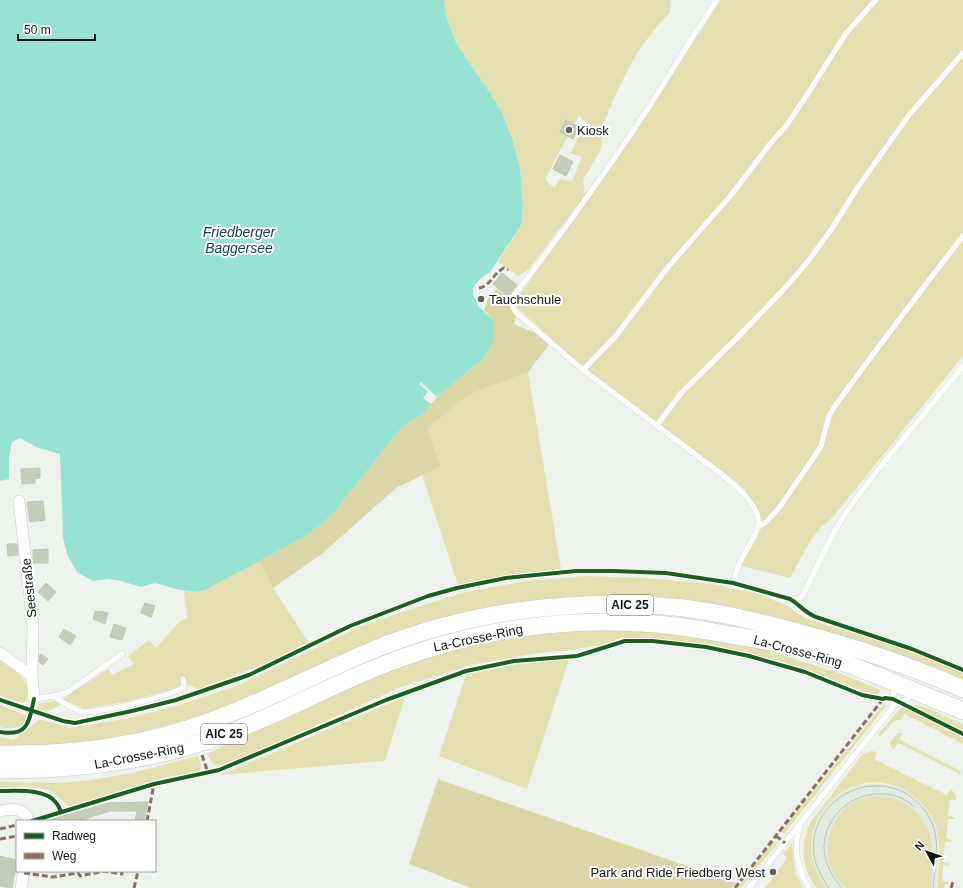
<svg xmlns="http://www.w3.org/2000/svg" width="963" height="888" viewBox="0 0 963 888" font-family="Arial,sans-serif">
<rect width="100%" height="100%" fill="#edf3ec"/>
<!-- built -->
<path fill="#e0ebdd" d="M874,783l21,3 9,4 15,10 8,9 10,21 2,11 -3,47h-110l-8,-11 -5,-14 -2,-21 4,-17 4,-9 6,-10 15,-12 16,-8z"/>
<!-- green -->
<path fill="#e4dfb0" fill-rule="evenodd" d="M444,0h226v13l-12,12 -20,26 -19,36 -15,35 -3,27 -18,31 2,15 -57,75 -10,6 -20,-14 23,-37 2,-18 -3,-39 -7,-27 -13,-33 -44,-65 -10,-27zM579,115l8,9 -10,16 -6,13 11,4 -10,24 -12,-2 -6,9 -9,-9z
M721,0h242v356l-130,161 -13,11 -11,15 -19,35 -48,-12c2,-5 3,-10 6,-15 4,-8 14,-18 14,-28 -1,-15 -14,-28 -22,-38l-155,-116 -72,-65 115,-161z
M528,372l33,197 -53,6 -50,10 -36,-110 19,-9 -14,-37 41,-34z
M259,561l14,27 35,54 -41,21 -69,26 -8,-4 -61,16 -44,8 -18,-8 -20,11 -10,-3 2,-5 22,-4 47,-31 4,6 22,-11 -6,-8 21,-16 7,8 24,-27 7,-3 -3,-27 13,1 8,-2z
M585,576l61,2 67,6 45,10 30,12 16,12 110,34 49,20v8l-319,-83c-41,-1 -82,2 -122,6l-324,113 -55,16 -51,10 -66,5 -26,-1v-9l14,3 25,-20h4l27,8 54,-9 52,-13 63,-21 118,-57 54,-19 54,-17 62,-11z
M640,629l113,17 86,27 32,13 7,3 2,3 -3,3 -8,-2 -67,-24 -57,-17 -30,-6 -27,-4 -44,-4h-22l-21,7 -28,5 -35,3 -63,11 -74,23 -148,67 -36,12 -4,-2 -6,-10 88,-43 81,-37 80,-27 77,-15z
M569,659l-42,130 -88,-33 27,-81 45,-10z
M0,661c17,12 32,17 26,41h-7l-19,-7z
M405,697l-20,64 -165,14 178,-75z
M885,704l1,2 -102,128 -3,-3 102,-126z
M0,705l26,10c1,13 -16,15 -26,12z
M912,705l11,1 39,18 1,1v6l-50,-24z
M902,707l61,28v9l-59,-30 -3,6 -7,1 -13,15 -2,1 -1,-3z
M898,733h4l-2,7 61,31 -1,3 -62,-31 -3,5 -2,1 -3,-4 1,-4z
M871,751l6,1 -3,7 73,36 4,-6 5,6v5h-6l-2,16 7,1 -1,2h-6l-2,19 6,2 -1,2h-6l-2,20 7,1 -1,3 -6,-1 -1,16 6,1v2h-3l-1,4h-7c1,-19 5,-39 0,-58 -3,-12 -11,-24 -21,-32 -58,-48 -138,25 -90,90h-9c-16,-19 -17,-43 -7,-65l52,-68z
M198,756l3,10 -1,4 -4,2 -34,6 -93,28c-5,-3 -8,-8 -12,-11 -16,-11 -39,-8 -57,-7v-6l62,1 28,-3 42,-7z
M874,796c30,0 54,19 58,49 2,14 0,29 -1,43h-85c-6,-7 -13,-14 -16,-23 -8,-23 4,-53 26,-64 6,-2 12,-4 18,-5z
M773,841l4,3 -36,44h-4z
M791,844h1l3,28 8,16h-38l22,-30 -4,-4z"/>
<!-- forest -->
<path fill="#dbd6a7" d="M497,289l10,9v5l9,14 -2,7 21,9 14,12 -21,27 -60,23 -41,34 14,37 -45,22 -73,65 -50,35 -14,-27 45,-24 28,-22 70,-88 21,-13 14,-17 48,-40 9,-17 -1,-20 -9,-10 5,-14z
M438,779l298,104 -4,5h-261l-62,-24z"/>
<!-- water -->
<path fill="#98e2d1" d="M0,0h444l2,16 10,27 44,65 13,33 7,27 3,39 -2,18 -30,46 -12,9 -6,8v6l5,12 15,14 1,20 -9,17 -48,40 -14,17 -21,13 -70,88 -28,22 -99,53 -8,2 -17,-2 -25,-7 -14,4 -20,-6 -13,-2 -15,2 -16,-9 -10,-18 -4,-17 -3,-83 -24,-7 -16,-9 -8,4 -3,17v20l-9,2z"/>
<!-- pier -->
<path fill="#edf3ec" d="M421,382l16,15 -6,7 -8,-6 5,-6 -9,-8z"/>
<!-- building -->
<path fill="#c6ccba" stroke="#c1c4be" d="M566,120l13,7 -6,12 -13,-7z
M560,155l13,7 -7,14 -13,-7z
M502,273l15,12 -9,12 -15,-13z
M40,468v10l-5,1v4l-13,1 -1,-15z
M43,501l2,19 -15,2 -3,-20z
M7,544h10l1,11 -10,1z
M48,549v14h-15v-13z
M46,583l10,9 -8,9 -10,-9z
M145,603l10,3 -4,11 -10,-4z
M95,611l4,1 1,-1 8,2 -3,11 -12,-5z
M114,624l12,4 -4,12 -12,-3z
M64,629l12,7 -6,9 -11,-8z
M41,654l7,5 -5,6 -4,-3v-6z
M148,802l-4,19h-9l2,-10h-27l-32,10h-24l-1,-2 56,-16z
M0,856l17,4 -5,28 -12,-2z"/>
<g fill="none" stroke-linecap="round" stroke-linejoin="round">
<defs>
<path id="lane" d="M717,0c-25,36 -46,73 -70,110 -42,63 -86,125 -132,184 -6,9 -3,14 4,21l64,55 137,103c13,11 42,33 38,53 -3,14 -13,24 -18,36 -3,7 -5,14 -7,21
M583,370l32,-33 53,-70 64,-73 38,-50 16,-18 15,-22 46,-72 29,-32
M657,425l25,-33 54,-53 50,-52 23,-27 24,-33 25,-40 51,-72 54,-62
M758,527l8,-5 13,-14 35,-51 7,-11 8,-30 4,-7c42,-59 86,-116 130,-173
M795,602l8,-7c13,-25 24,-52 39,-76 36,-54 81,-102 121,-153
M53,696c8,5 22,15 30,16 15,1 92,-16 101,-26l-1,-7
M34,699l19,-3 13,-3 56,-39
M893,707l1,-21
M800,825c-7,22 -3,44 9,63
M749,888l144,-181 21,-13"/>
<path id="street" d="M19,501l14,124 -1,51 2,23
M0,653l32,23
M0,811c14,-3 23,-3 30,10
M21,888l3,-17"/>
<path id="primary" d="M0,754c70,1 142,-8 208,-32 56,-20 109,-49 165,-72 97,-40 207,-53 311,-42 38,5 76,14 113,24 57,15 112,33 166,57
M0,770c74,0 148,-8 218,-33 65,-23 124,-59 189,-81 74,-26 155,-38 233,-33 29,1 57,6 85,11 26,4 53,9 79,16 39,11 75,26 113,42 15,7 31,12 46,19"/>
</defs>
<!-- lane casing -->
<use href="#lane" stroke="#c5c9c4" stroke-width="6"/>
<!-- street casing -->
<use href="#street" stroke="#c5c9c4" stroke-width="12"/>
<!-- primary casing -->
<use href="#primary" stroke="#c5c9c4" stroke-width="18"/>
<!-- lane -->
<use href="#lane" stroke="#fcfdfc" stroke-width="5.5"/>
<!-- street -->
<use href="#street" stroke="#fcfdfc" stroke-width="11"/>
<!-- primary -->
<use href="#primary" stroke="#fcfdfc" stroke-width="17"/>
<!-- tram -->
<path stroke="#bfc1bf" stroke-width="1" d="M829,888c-7,-10 -13,-21 -15,-33 -5,-36 24,-67 58,-69 17,-1 33,4 45,16 9,8 16,19 18,31 4,16 -1,39 -2,55
M842,888c-10,-11 -18,-26 -18,-41 1,-32 29,-55 60,-53 11,0 22,5 30,13"/>
<!-- quiet -->
<path stroke="#8d6e63" stroke-width="3" stroke-dasharray="6 3" stroke-linecap="butt" d="M479,288c12,-2 14,-15 25,-20l4,2
M202,755l6,18
M147,821l7,-37
M0,829l17,-4
M776,836l9,7
M0,839l17,-3
M24,873l29,4 25,-4 2,3 24,-5 18,3v-3
M134,888l4,-17
M735,888l148,-189
M951,888l2,-6"/>
<defs>
<path id="cycleway" d="M0,700l63,21 12,2 57,-12 44,-11 73,-25 101,-49 78,-30 29,-8 49,-10 70,-7h37l53,2 67,10 57,16c9,5 15,14 26,18l96,32 51,21
M0,732c29,5 29,-11 34,-33
M0,791c16,0 47,-3 57,13 2,2 3,6 4,8
M32,821l122,-37 65,-14 167,-70 80,-29 48,-10 63,-5 48,-15h27l54,6 43,9 56,16 57,23 21,4 2,-1 8,1 70,35"/>
</defs>
<!-- cycleway casing -->
<use href="#cycleway" stroke="#fff" stroke-width="6"/>
<!-- cycleway -->
<use href="#cycleway" stroke="#1b5e20" stroke-width="4"/>
</g>
<!-- markers -->
<g fill="#5e625d" stroke="#fff" stroke-width="1.5">
<circle cx="569" cy="130" r="4"/>
<circle cx="481" cy="299" r="4"/>
<circle cx="773" cy="872" r="4"/>
</g>
<g text-anchor="middle" dominant-baseline="central" stroke-width="4" stroke-linejoin="round" paint-order="stroke">
<!-- shield labels -->
<g fill="#fff" stroke="#585a58" stroke-width="1">
<rect x="607" y="595" width="46" height="20" rx="3"/>
<rect x="201" y="724" width="46" height="20" rx="3"/>
</g>
<g font-size="12" font-weight="bold" fill="#111410">
<text x="630" y="605">AIC 25</text>
<text x="224" y="734">AIC 25</text>
</g>
<!-- poi labels -->
<g font-size="13" fill="#111410" stroke="#fff" text-anchor="start">
<text x="577" y="130">Kiosk</text>
<text x="489" y="299">Tauchschule</text>
<text x="765" y="872" text-anchor="end">Park and Ride Friedberg West</text>
</g>
<!-- street labels -->
<g font-size="13" fill="#111410" stroke="#fff">
<text transform="translate(29 588) rotate(-96)">Seestraße</text>
<text transform="translate(478 638) rotate(-12)">La-Crosse-Ring</text>
<text transform="translate(798 651) rotate(15)">La-Crosse-Ring</text>
<text transform="translate(139 756) rotate(-11)">La-Crosse-Ring</text>
</g>
<!-- water labels -->
<g font-size="14" font-style="italic" fill="#13433a" stroke="#fff">
<text x="239" y="232">Friedberger<tspan x="239" dy="16">Baggersee</tspan></text>
</g>
</g>
<!-- legend -->
<rect x="16" y="820" width="140" height="52" fill="#ffffff" stroke="#a0a19f"/>
<rect x="24" y="833" width="20" height="6" fill="#1b5e20" stroke="#a0a19f"/>
<text x="52" y="840" font-size="12" fill="#111410">Radweg</text>
<rect x="24" y="853" width="20" height="6" fill="#8d6e63" stroke="#a0a19f"/>
<text x="52" y="860" font-size="12" fill="#111410">Weg</text>
<!-- north arrow -->
<g transform="translate(927 852) rotate(310)" stroke="#ffffff" stroke-width="3" paint-order="stroke">
<path d="M0-3L7 15L0 10L-7 15Z" fill="#111410"/>
<text y="-6" font-size="11" font-weight="bold" text-anchor="middle" fill="#111410">N</text>
</g>
<!-- scale -->
<path d="M18 34v6h77v-6" fill="none" stroke="#111410" stroke-width="2"/>
<text x="24" y="34" font-size="12" fill="#111410" stroke="#ffffff" stroke-width="3" paint-order="stroke">50 m</text>
</svg>
